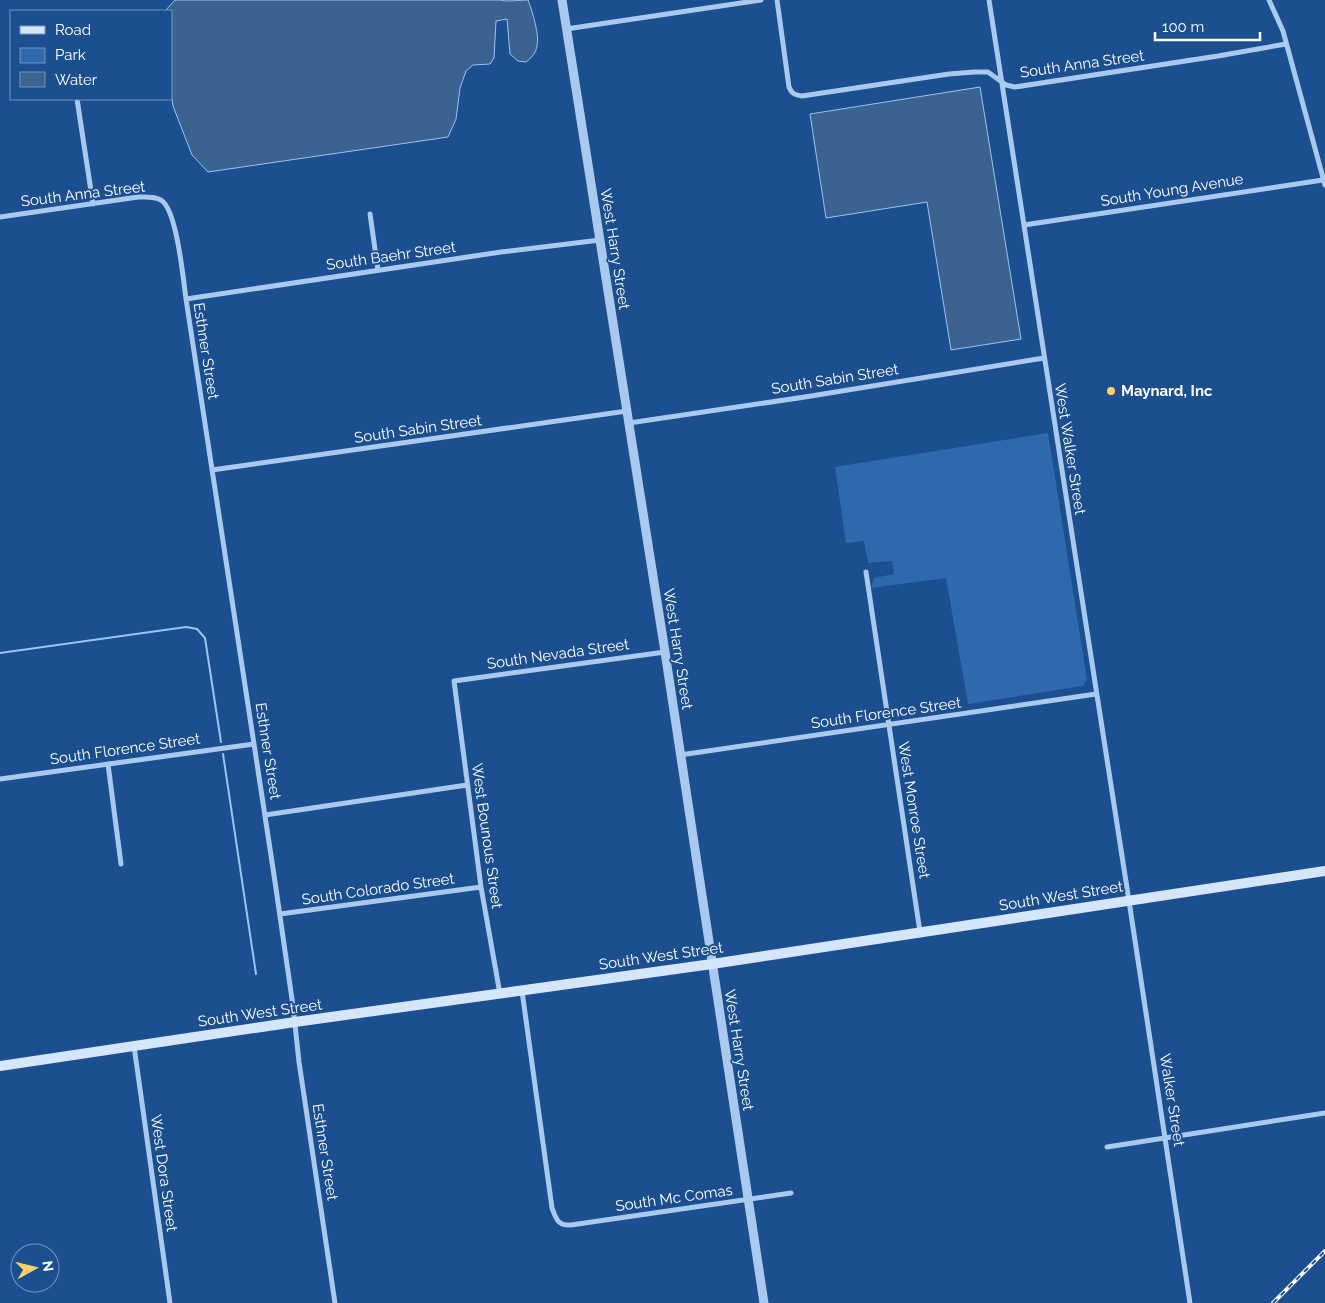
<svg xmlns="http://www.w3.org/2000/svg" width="1325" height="1303" viewBox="0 0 1325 1303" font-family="Raleway,sans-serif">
<rect width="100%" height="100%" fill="#1b4f8f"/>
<!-- green -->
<path fill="#2e69ad" d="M1048,433l39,247 -4,6 -115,18 -22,-126 -75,10 3,-10 20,-4 -2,-13 -24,2 -4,-22 -18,2 -11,-76z"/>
<!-- water -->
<path fill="#3c6290" stroke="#9cc4f0" d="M175,0h325c7,2 20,0 28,0 4,10 12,36 9,46 -1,7 -6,12 -11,16l-8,-1 -8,-7 -3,-35 -11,2 -2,37 -4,6 -17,1 -7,6 -6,17 -4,31 -8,18 -240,35 -16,-17 -19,-49 -2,-14v-81h-6z
M980,87l41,252 -70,11 -24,-148 -101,16 -16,-104z"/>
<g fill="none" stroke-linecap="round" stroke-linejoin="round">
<!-- stream -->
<path stroke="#9cc4f0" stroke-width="2" d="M0,653l186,-26 11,2 8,9 16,104
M223,754l33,220"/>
<!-- minor -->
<path stroke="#a9c9ee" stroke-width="5" d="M777,0l12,87c3,7 6,8 13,9l147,-22 25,-2h14l18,13 9,2 203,-31 68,-12
M989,0l140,901 61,402
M1269,0l14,31 42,154
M566,29l195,-29
M77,99l16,105
M370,214l8,56
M0,217l138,-20c8,0 16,-1 23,3 16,10 22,78 25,99l88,576 19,131 6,56 36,241
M1024,225l299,-45
M186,299l315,-47 99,-12
M629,423l176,-26 239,-39
M212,470l415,-59
M866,572l54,360
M680,755l416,-61
M108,764l13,100
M0,779l254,-35
M265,815l202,-30
M280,914l201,-27
M522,991l30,217c4,11 6,18 19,17l220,-32
M500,994l-19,-107 -27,-206 211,-29
M134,1046l36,257
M1107,1147l218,-34"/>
<!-- tertiary -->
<path stroke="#a9c9ee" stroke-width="9" d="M562,0l103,652 99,651"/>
<!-- secondary -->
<path stroke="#d6e6fa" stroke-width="10" d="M0,1066l295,-44 417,-58 613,-93"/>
<defs>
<path id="rail" d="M1273,1303l52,-52"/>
</defs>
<!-- rail casing -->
<use href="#rail" stroke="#fff" stroke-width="4"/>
<!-- rail -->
<use href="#rail" stroke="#1b4f8f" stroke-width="2" stroke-dasharray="5.5" stroke-linecap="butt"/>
</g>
<!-- markers -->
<circle fill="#ffd166" stroke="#1b4f8f" stroke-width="2" cx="1111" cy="391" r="5"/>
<g text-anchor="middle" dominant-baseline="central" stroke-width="4" stroke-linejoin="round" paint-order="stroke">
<!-- street labels -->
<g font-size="15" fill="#fff" stroke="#1b4f8f">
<text transform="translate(1082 64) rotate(-8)">South Anna Street</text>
<text transform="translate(1172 190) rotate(-9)">South Young Avenue</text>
<text transform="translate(83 194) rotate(-7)">South Anna Street</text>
<text transform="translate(615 249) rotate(81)">West Harry Street</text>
<text transform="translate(391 256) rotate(-8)">South Baehr Street</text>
<text transform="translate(206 351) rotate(81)">Esthner Street</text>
<text transform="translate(835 379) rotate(-9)">South Sabin Street</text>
<text transform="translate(418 429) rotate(-8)">South Sabin Street</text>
<text transform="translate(1070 449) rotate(81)">West Walker Street</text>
<text transform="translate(678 649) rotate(81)">West Harry Street</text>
<text transform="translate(558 654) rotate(-8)">South Nevada Street</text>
<text transform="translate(886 713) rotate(-8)">South Florence Street</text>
<text transform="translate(125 749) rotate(-8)">South Florence Street</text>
<text transform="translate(268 751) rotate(81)">Esthner Street</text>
<text transform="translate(914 810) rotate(81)">West Monroe Street</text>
<text transform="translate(487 836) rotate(82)">West Bounous Street</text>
<text transform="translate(378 889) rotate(-8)">South Colorado Street</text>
<text transform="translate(1061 896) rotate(-9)">South West Street</text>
<text transform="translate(661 956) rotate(-8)">South West Street</text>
<text transform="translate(260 1013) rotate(-8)">South West Street</text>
<text transform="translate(739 1050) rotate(81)">West Harry Street</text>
<text transform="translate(1172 1100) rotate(81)">Walker Street</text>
<text transform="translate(325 1152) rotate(81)">Esthner Street</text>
<text transform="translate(164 1173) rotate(82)">West Dora Street</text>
<text transform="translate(674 1198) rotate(-8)">South Mc Comas</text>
</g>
<!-- poi labels -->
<g font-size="15" font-weight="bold" fill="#fff" stroke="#1b4f8f" text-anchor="start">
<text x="1121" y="391">Maynard, Inc</text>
</g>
</g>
<!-- legend -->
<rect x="10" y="10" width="162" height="90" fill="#1b4f8f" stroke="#7695bc"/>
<rect x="20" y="26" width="25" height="8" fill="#d6e6fa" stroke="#7695bc"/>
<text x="55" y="35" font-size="15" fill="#ffffff">Road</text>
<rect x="20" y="48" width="25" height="15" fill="#2e69ad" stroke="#7695bc"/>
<text x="55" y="60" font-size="15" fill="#ffffff">Park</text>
<rect x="20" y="72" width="25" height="15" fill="#3c6290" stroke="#7695bc"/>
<text x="55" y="85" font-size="15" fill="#ffffff">Water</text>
<!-- north arrow -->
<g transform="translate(35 1268) rotate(82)"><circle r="24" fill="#1b4f8f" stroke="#7695bc"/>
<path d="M0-4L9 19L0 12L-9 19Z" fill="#ffd166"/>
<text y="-8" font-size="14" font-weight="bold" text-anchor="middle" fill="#ffffff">N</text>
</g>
<!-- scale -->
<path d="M1155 32v8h105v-8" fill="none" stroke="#ffffff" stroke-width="2.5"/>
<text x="1162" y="32" font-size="15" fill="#ffffff" stroke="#1b4f8f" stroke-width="4" paint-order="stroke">100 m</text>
</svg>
